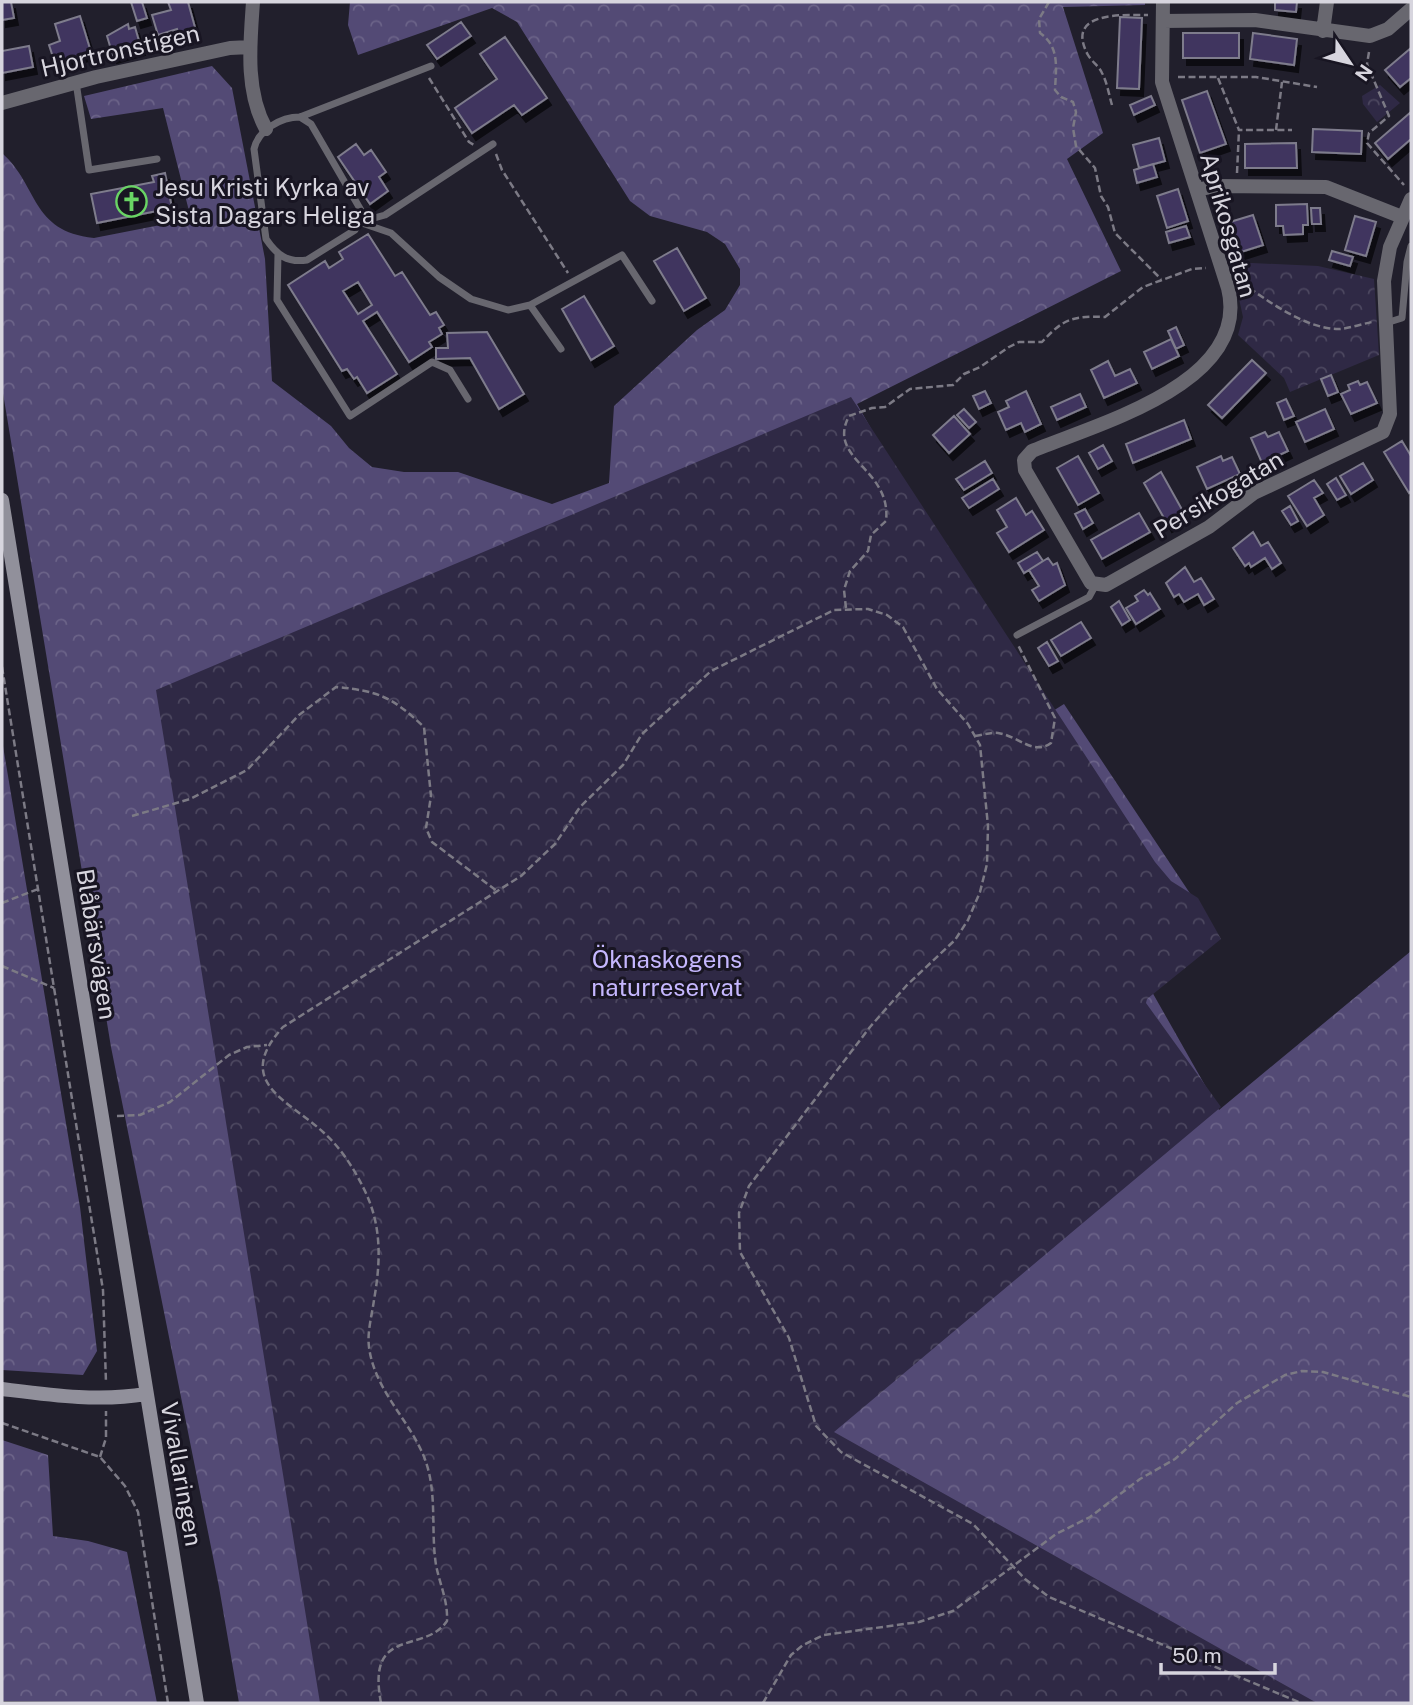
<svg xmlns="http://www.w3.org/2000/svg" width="1413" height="1705" viewBox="0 0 1413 1705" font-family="'Public Sans',sans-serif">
<defs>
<pattern id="forest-crowns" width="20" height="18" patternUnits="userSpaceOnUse" patternTransform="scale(1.75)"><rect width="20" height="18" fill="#534a75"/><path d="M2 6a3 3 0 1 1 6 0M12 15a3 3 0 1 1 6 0" fill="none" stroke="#6b6388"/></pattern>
<pattern id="park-crowns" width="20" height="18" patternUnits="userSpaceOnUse" patternTransform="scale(1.75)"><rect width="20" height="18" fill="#2f2945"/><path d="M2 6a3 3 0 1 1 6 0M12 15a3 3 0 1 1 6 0" fill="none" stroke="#4c475f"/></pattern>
<filter id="shadow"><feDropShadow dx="4" dy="7" stdDeviation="0" flood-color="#0009"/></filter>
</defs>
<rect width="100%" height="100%" fill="#211f2c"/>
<!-- forest -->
<path fill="url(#forest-crowns)" d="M350,2h795v3l-82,2 40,126 -36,26 54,112 -264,133 180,317 27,-17 149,224 -70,48 76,134 192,-159v752h-1172l-20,-116 -108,-540 -109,-660v-234c37,33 28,78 92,85l97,-19 -28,-111 -72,11 -7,-23 128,-30 20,22 33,171 7,122 59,45 18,22 23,19 32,5h54l94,32 57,-21 5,-77 83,-76 28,-20 15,-25v-16l-15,-25 -18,-12 -57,-16 -20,-15 -113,-179 -25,-14 -134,47 -10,-30z
M2,740l78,467 17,144 -14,24 -81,-5z
M2,1440l46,15 5,81 35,5 39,11 30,151 -155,-2z"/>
<!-- park -->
<path fill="url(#park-crowns)" d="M1380,85l20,18 -23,19 -14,-18 -1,-8z
M1231,262l87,4 56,13 5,76 -89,37 -6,-14 -46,-43 5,-18z
M851,397l304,465 16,19 27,17 23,41 -74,60 -1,4 75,104 -387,325 483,271h-997l-164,-1013z"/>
<!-- building -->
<path fill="#3f365f" stroke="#7e7b8c" stroke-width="2" fill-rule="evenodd" filter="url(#shadow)" d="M2,2h9l3,16 -12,2z
M131,2h11l5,16 -10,3z
M168,2h20l8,29 -17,5 -2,-7 -19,6 -6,-20 19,-5z
M1275,2h22l-1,10 -21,-2z
M80,16l11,36 -36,11 -6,-18 11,-4 -5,-17z
M1120,17l22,1 -3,71 -22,-1z
M461,22l10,14 -34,23 -10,-14z
M128,24l1,5 6,-2 6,21 -28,8 -6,-20z
M1183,33h56v25h-56z
M1253,33l44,6 -3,26 -44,-6z
M505,37l42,61 -25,17 -8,-10 -42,28 -17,-25 42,-29 -17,-25z
M29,46l4,21 -31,6v-22z
M1411,48v30l-11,9 -15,-17z
M1207,91l19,53 -26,9 -18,-53z
M1151,96l4,9 -21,10 -4,-10z
M1411,112v27l-23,20 -13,-16z
M1313,129l49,2 -1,23 -49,-2z
M1159,138l6,23 -26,7 -6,-23z
M1296,143l1,25h-52v-24z
M356,144l8,11 7,-5 15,22 -7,5 9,14 -18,13 -32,-47z
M1153,164l4,13 -20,6 -3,-13z
M165,173l7,35 -75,15 -6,-29 63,-12 -2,-6z
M1178,189l10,32 -21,7 -10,-32z
M1307,204l1,21h-5v9l-19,1 -1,-9h-7v-21z
M1311,208h9l1,16h-9z
M1253,215l10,30 -22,7 -11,-30z
M1355,216l21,6 -10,34 -21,-6z
M1186,226l4,11 -21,6 -3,-11z
M368,234l27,42 7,-4 28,43 6,-3 8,13 -5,3 3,6 -13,8 3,5 -23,15 -32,-50 -14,9 34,53 -30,19 -10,-16 -3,2 -7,-10 -5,2 -54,-86 37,-24 4,7 14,-9 -4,-7zM358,282l14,23 -14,9 -15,-23z
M677,248l29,50 -22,13 -30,-50z
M1332,251l21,6 -3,9 -21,-6z
M584,296l30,50 -23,14 -29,-51z
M1176,327l8,18 -8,4 -8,-18z
M487,332l37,62 -25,15 -29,-51 -34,1v-11h12l-1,-15z
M1171,339l8,17 -27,13 -8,-17z
M1252,360l14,13 -44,45 -14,-13z
M1108,361l7,15 15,-7 7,14 -33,15 -13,-28z
M1331,375l7,17 -10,4 -7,-17z
M1358,381l2,4 7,-3 10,21 -26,11 -10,-20 9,-4 -2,-5z
M985,391l6,12 -12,6 -6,-13z
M1026,391l15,33 -16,8 -4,-9 -15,7 -8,-18 11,-5 -3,-6z
M1080,394l6,13 -29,13 -6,-13z
M1286,399l8,17 -10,4 -7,-17z
M964,409l12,13 -7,6 -12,-13z
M1325,409l9,20 -29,13 -9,-20z
M954,416l16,18 -21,19 -16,-18z
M1184,420l7,19 -58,24 -7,-19z
M1265,432l3,5 11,-5 9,19 -26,12 -11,-25z
M1402,441l9,15v35l-2,2 -25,-41z
M1103,445l9,16 -14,8 -9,-16z
M1078,456l21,37 -21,12 -21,-37z
M1221,456l2,5 9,-4 8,17 -33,15 -10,-22z
M985,461l7,12 -28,17 -8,-11z
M1363,463l10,17 -22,14 -11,-18z
M1161,472l24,43 -17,10 -24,-42z
M1336,478l10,17 -9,5 -10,-16z
M993,479l6,10 -30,19 -7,-10z
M1314,480l9,13 -9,5 10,17 -17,11 -19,-30z
M1016,498l10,17 6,-4 12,19 -35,22 -12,-19 10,-6 -10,-17z
M1290,506l8,15 -7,4 -9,-14z
M1085,509l8,14 -10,6 -8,-15z
M1139,513l11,19 -48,27 -11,-19z
M1253,532l8,14 7,-4 13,21 -9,6 -7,-11 -14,9 -2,-4 -4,3 -12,-18z
M1037,552l6,9 -19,12 -6,-10z
M1048,558l5,7 4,-2 8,22 -26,16 -7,-11 7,-4 -10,-16z
M1185,567l9,15 7,-4 13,21 -10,6 -6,-11 -14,8 -5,-8 -5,3 -8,-14z
M1144,590l4,5 2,-2 10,16 -24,15 -10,-16 12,-7 -3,-5z
M1119,601l11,19 -8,5 -11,-18z
M1081,622l10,16 -30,18 -10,-16z
M1047,642l11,19 -9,5 -11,-18z"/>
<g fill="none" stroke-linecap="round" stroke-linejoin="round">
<!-- path -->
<path stroke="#7c7a85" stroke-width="2.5" stroke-dasharray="7 3.5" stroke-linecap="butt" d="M1049,2l-10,17 1,14c20,14 16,35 15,57l6,7 12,5 3,10 -3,16 3,18 19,22 6,28 7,11 7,26 46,46
M1369,52l-2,12 22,52 -20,17 -2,10 37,42
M1178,77h78l61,10
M429,78l40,64 5,3
M1218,78l21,52h53
M1112,105c-3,-10 -5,-23 -10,-32 -3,-7 -10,-11 -14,-18 -24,-44 35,-40 60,-40
M1276,130l6,-48
M496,154l6,16 66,103
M1237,173l2,-43
M1241,282c25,18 66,48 99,47 10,-1 22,-5 32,-7
M846,608l-2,-18 6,-19 18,-20 3,-16 15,-14c6,-53 -60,-61 -37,-105l23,-8 13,-1 25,-18 43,-4 11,-11 16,-7 29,-20 10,-5h23c22,-24 31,-26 63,-25l38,-30 49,-18 14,-1
M2,667l101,623 3,93
M975,736c8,-1 16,-4 23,-3 20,3 36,23 53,10l4,-25 -37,-73
M132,816l58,-17 57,-29 52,-55 37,-28c43,4 56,10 88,40l7,69 -5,32 6,14 65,49
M2,903l36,-14
M2,966l52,22
M117,1116l23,-1 30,-13 59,-47 18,-8 20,-2
M2,1423l98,34 25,29 13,26 30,191
M100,1457l6,-19v-27
M381,1703c-15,-78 43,-48 66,-82 1,-20 -7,-36 -11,-56 -6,-39 3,-78 -15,-115 -16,-34 -47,-63 -52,-103 -2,-15 3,-32 5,-47 7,-40 8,-76 -11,-113 -10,-20 -23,-40 -40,-55 -36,-33 -90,-50 -40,-105l238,-151 34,-32 25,-37 43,-42 19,-31 69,-63 123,-61 34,-1 19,6 16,12 34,62 31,35 12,21 8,81 -1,38 -7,28 -12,28 -13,20 -48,45 -37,42 -121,159 -10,27 1,39 49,86 27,88 25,26 132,72 52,55 24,18 252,106
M763,1703l28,-48 12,-10 21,-10 95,-13 34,-11 103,-77 34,-17 50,-38 35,-20 62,-56 48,-28 17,-4 21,1 88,25"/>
<!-- lane -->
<path stroke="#68676f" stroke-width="7" d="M76,82l13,88 68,-11
M300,117l11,7 51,88 -7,18 -48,30c-20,3 -30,-5 -41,-21l-12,-90c4,-19 27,-32 46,-32l131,-51
M359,222l32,11 48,44 32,22 37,11 22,-5 92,-50 30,46
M360,222l25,-7 108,-71
M278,254l-1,46 73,116 82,-54 18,8 18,29
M530,305l31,44
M1386,323l16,-5 5,-56 4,-16
M1017,635l72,-38 6,-11"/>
<!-- street -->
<path stroke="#68676f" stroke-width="14" d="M253,2c-3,42 -8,89 13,127
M1163,2l-1,80 66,206c24,95 -131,136 -196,163l-8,9 1,10 66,113 15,2 103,-58 45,-34 129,-61 7,-18 -6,-133 6,-34 21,-48
M1163,21l92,-1 115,16 18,-7 23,-20
M1323,31l4,-29
M2,103l94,-26 134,-29 20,-1
M1197,190l18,-4 111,1 76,30"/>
<!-- secondary -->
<path stroke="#91909b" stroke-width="14" d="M2,500l195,1203
M2,1389c48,6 96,13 144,5"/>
</g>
<!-- icons -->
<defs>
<symbol id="church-ring" viewBox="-11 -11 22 22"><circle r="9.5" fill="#181522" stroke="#69d464" stroke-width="1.5"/><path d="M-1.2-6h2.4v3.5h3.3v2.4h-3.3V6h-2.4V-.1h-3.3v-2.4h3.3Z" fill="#69d464"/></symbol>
</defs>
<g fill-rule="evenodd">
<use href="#church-ring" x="114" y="184" width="35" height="35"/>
</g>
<g text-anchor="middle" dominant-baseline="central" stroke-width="6" stroke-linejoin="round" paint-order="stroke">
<!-- street labels -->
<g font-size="24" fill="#d7d5de" stroke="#181522">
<text transform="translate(120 50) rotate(-13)">Hjortronstigen</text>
<text transform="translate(1229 225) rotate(74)">Aprikosgatan</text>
<text transform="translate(1218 494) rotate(-31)">Persikogatan</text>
<text transform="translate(97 944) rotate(81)">Blåbärsvägen</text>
<text transform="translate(182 1474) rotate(80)">Vivallaringen</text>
</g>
<!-- poi labels -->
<g font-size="24" fill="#d7d5de" stroke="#181522" text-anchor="start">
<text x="155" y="187">Jesu Kristi Kyrka av<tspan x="155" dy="28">Sista Dagars Heliga</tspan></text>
</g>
<!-- park labels -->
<g font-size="24" fill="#c5b7fe" stroke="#181522">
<text x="667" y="959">Öknaskogens<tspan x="667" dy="28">naturreservat</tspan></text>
</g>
</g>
<!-- border -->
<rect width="1413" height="1705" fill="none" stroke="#d7d5de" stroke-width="7"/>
<!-- north arrow -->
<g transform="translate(1350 63) rotate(125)" stroke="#181522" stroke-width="5" paint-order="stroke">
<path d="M0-5L12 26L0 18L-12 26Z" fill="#d7d5de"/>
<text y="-10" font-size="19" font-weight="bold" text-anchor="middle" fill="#d7d5de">N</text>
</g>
<!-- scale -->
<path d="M1161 1663v10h114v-10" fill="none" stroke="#d7d5de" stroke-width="3.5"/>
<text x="1172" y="1663" font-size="21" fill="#d7d5de" stroke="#181522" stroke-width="5" paint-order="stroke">50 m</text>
</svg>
